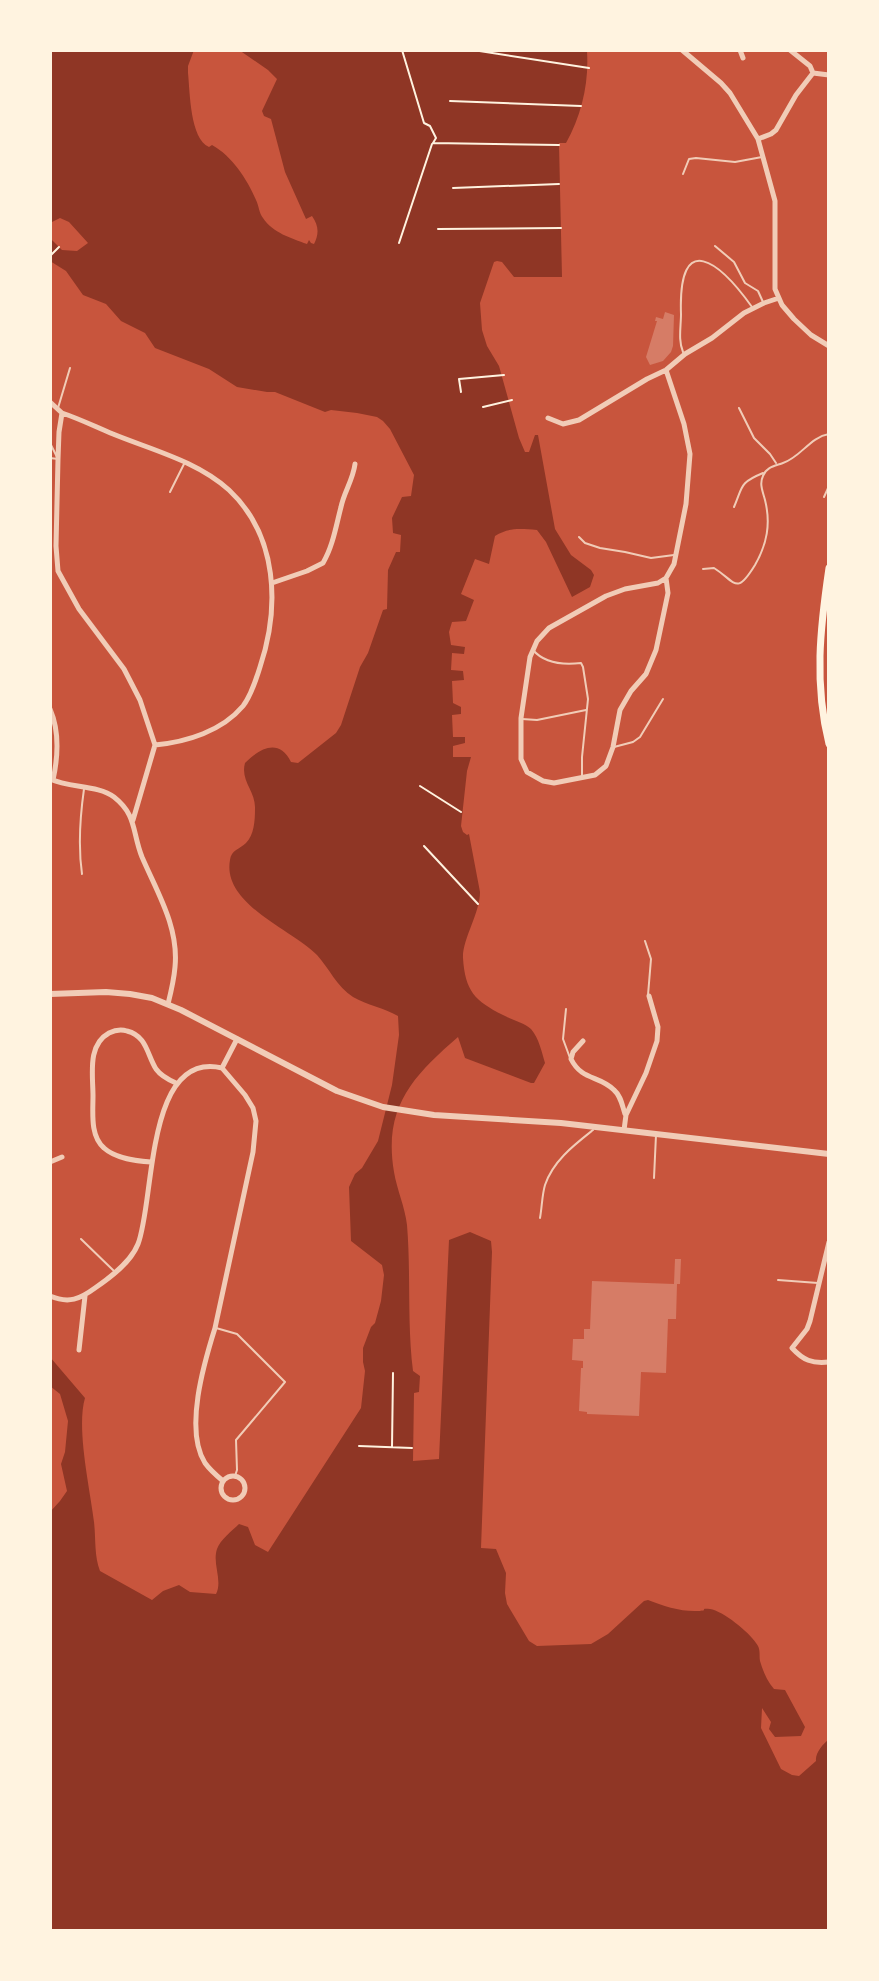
<svg xmlns="http://www.w3.org/2000/svg" width="879" height="1981" viewBox="0 0 879 1981" font-family="Raleway,sans-serif">
<rect width="100%" height="100%" fill="#c8553d"/>
<!-- water -->
<path fill="#8f3625" d="M50,50h144l-6,16v7c2,19 2,66 21,74l3,-2c20,11 35,34 44,55 3,6 3,13 7,18 10,15 28,20 44,26l2,-4 2,3 3,1c5,-10 5,-18 -2,-28l-6,3 -21,-47 -14,-53 -7,-3 -2,-5 15,-32 -9,-9 -29,-20 348,1c2,32 -5,63 -21,92h-7l3,134h-48l-12,-15 -5,-1 -3,1 -14,41 2,27 5,16 12,20 20,72 6,14h4l6,-17h3l17,94 16,26 20,15 3,5 -4,12 -18,10 -26,-55 -9,-12c-16,-1 -28,-3 -42,6l-6,28 -14,-5 -14,35 13,6 -8,21 -14,1 -3,10 2,13 14,2 -1,7 -12,-1 -1,17 12,1 1,9 -12,1 1,22 8,4v7l-9,1 1,22h12v6l-12,3v11h18l-4,14 -6,55 2,6 4,3 2,-1 11,58c0,21 -18,48 -17,66 2,33 12,43 40,57 9,5 20,7 28,14 8,9 11,24 14,34l-11,20h-3l-66,-25 -7,-21c-45,39 -75,70 -64,135 3,18 11,35 13,53 4,49 0,98 6,146l7,5 -1,16 -5,1 -1,68 26,-2 10,-219 21,-8 21,9 1,11 -11,296 15,1 10,24 -1,20 2,11 22,37 8,5 54,-2 17,-10 36,-33 4,-1c15,6 34,12 50,11 12,0 0,-3 12,-2 13,2 39,23 46,34 5,6 3,11 4,18 3,10 7,20 14,28l11,1 20,37 -4,9 -26,1 -6,-8 2,-7 -9,-14 -1,20 20,41 11,6 7,1 17,-15c-1,-8 7,-17 13,-22v192h-779v-419l10,-11 7,-10 -6,-27 4,-12 3,-31 -8,-27 -10,-8v-29l35,41c-9,30 5,91 9,124 2,17 0,33 6,49l52,29 11,-9 16,-6 11,7 26,2c7,-14 -4,-30 1,-45 3,-9 15,-18 22,-25l9,3 7,18 13,7 93,-144 4,-37 -2,-9v-14l8,-21 4,-4 6,-22 3,-26 -2,-10 -31,-24 -2,-54 6,-13 7,-6 16,-27 14,-56 7,-50 -1,-19c-14,-8 -31,-11 -45,-19 -16,-10 -24,-29 -36,-42 -26,-26 -95,-51 -87,-95 1,-10 10,-11 16,-17 8,-8 9,-22 9,-34 1,-18 -15,-28 -10,-46 15,-15 34,-25 46,-1l7,1 38,-30 5,-8 19,-58 8,-14 15,-43 4,-1 1,-39 8,-18h4l1,-17 -8,-2 -1,-15 10,-21 9,-1 3,-21 -24,-46 -7,-8 -6,-4 -20,-4 -26,-3 -6,2 -50,-20h-8l-30,-5 -28,-18 -54,-21 -10,-15 -24,-12 -15,-17 -23,-9 -17,-24 -16,-10v-23l12,12 15,1 11,-8 -19,-21 -9,-4 -10,5z"/>
<!-- building -->
<path fill="#d67c66" d="M665,312l9,3 -1,31 -2,6 -8,9 -13,4 -4,-8 11,-36h-2l1,-4 7,2z
M675,1259h6l-1,25h-3l-1,35h-8l-2,54 -25,-1 -2,44 -52,-2v-2l-8,-1 2,-43h2v-7l-11,-1 1,-21h11v-10h6l2,-48 82,3z"/>
<g fill="none" stroke-linecap="round" stroke-linejoin="round">
<!-- path -->
<path stroke="#fff3e0" stroke-width="2" d="M402,50l22,73 6,3 6,12 -3,5 126,2
M473,50l116,18
M450,101l131,5
M453,188l106,-4
M438,229l123,-1
M399,243l33,-99
M50,256l9,-9
M461,392l-2,-13 45,-4
M483,407l29,-7
M420,786l41,26
M424,846l54,58
M359,1446l53,2
M392,1447l1,-74"/>
<!-- service -->
<path stroke="#f1ccb7" stroke-width="2" d="M683,174l6,-15 7,-1 39,4 27,-5
M715,246l19,16 11,21 13,8 5,11
M683,352c-5,-12 -2,-25 -2,-38 -3,-86 39,-52 71,-7
M58,408l12,-40
M739,408l15,30 16,16 6,9
M50,443l8,16 -8,-1
M170,492l14,-28
M824,497l5,-11
M734,507c9,-21 5,-24 29,-34
M579,537l6,6 15,5 25,4 26,6 23,-3
M703,569l11,-1c22,14 22,28 41,-3 12,-21 16,-41 10,-65 -2,-8 -6,-16 -2,-24 3,-9 12,-10 20,-13 18,-6 27,-26 46,-29
M533,650c12,14 31,15 48,13l2,4 5,32 -6,58v19
M522,719l15,1 49,-10
M614,747l19,-5 7,-5 23,-38
M82,874c-4,-28 -2,-57 2,-85
M645,941l6,18 -3,36
M566,1009l-3,30 7,19
M654,1178l2,-43
M540,1218c2,-11 2,-23 5,-33 8,-24 29,-40 48,-55
M81,1239l33,32
M778,1280l40,3
M216,1328l21,6 48,48 -49,58 1,30 -2,6"/>
<!-- minor -->
<path stroke="#f1ccb7" stroke-width="5" d="M682,50l39,33 9,10 28,46 17,62v88l7,16 12,14 17,16 18,11
M740,50l3,8
M790,50l20,16 3,7 16,2
M758,139l13,-5 5,-4 20,-35 17,-22
M50,402l12,11 -3,19 -1,27 -2,87 2,25 21,38 45,60 16,31 15,45 -22,75
M62,413c18,6 34,14 51,21 39,16 84,27 116,56 49,46 51,117 31,177 -4,13 -9,29 -17,39 -21,25 -56,36 -88,39
M548,418l15,6 16,-4 68,-41 19,-9 19,-16 27,-16 32,-25 20,-10 15,-5
M666,578l2,15 -12,57 -10,24 -15,17 -11,19 -7,37 -7,19 -11,9 -41,8 -11,-2 -16,-9 -6,-13v-41l9,-61 7,-16 12,-13 57,-32 19,-7 33,-6 8,-5 8,-14 12,-60 4,-50 -6,-30 -18,-54
M272,583l35,-12 16,-8c10,-17 13,-37 18,-56 3,-15 12,-27 14,-43
M50,709c10,23 8,48 3,71
M50,779c20,9 48,6 64,18 23,18 18,35 28,60 15,35 37,70 33,110 -1,12 -4,25 -7,37
M583,1041l-10,11 -2,7c11,22 28,16 43,31 7,6 8,15 11,24
M222,1068l23,27 8,13 3,13 -3,31 -38,176c-11,35 -31,102 -10,135 5,7 12,13 18,18
M624,1130l2,-15 20,-42 11,-32 1,-14 -9,-31
M50,1162l12,-5
M151,1162c-14,-1 -35,-3 -47,-14 -14,-12 -11,-35 -11,-52 0,-21 -6,-51 16,-63 6,-3 12,-4 18,-2 20,5 20,24 29,38 5,7 13,11 20,14
M829,1242l-19,79 -3,8 -15,19c11,12 20,16 37,14
M50,1296c19,8 30,3 45,-8 16,-11 36,-26 43,-44 17,-43 7,-194 84,-176l15,-29
M79,1350l6,-54
M221 1488a12 12 0 1 1 24 0a12 12 0 1 1-24 0Z"/>
<!-- tertiary -->
<path stroke="#f1ccb7" stroke-width="6" d="M50,994l56,-2 24,2 22,4 29,12 156,81 46,16 51,8 127,8 268,31"/>
<!-- primary -->
<path stroke="#fff3e0" stroke-width="7" d="M829,568c-9,61 -15,115 0,176"/>
</g>
<!-- border -->
<rect width="879" height="1981" fill="none" stroke="#fff3e0" stroke-width="104"/>
</svg>
